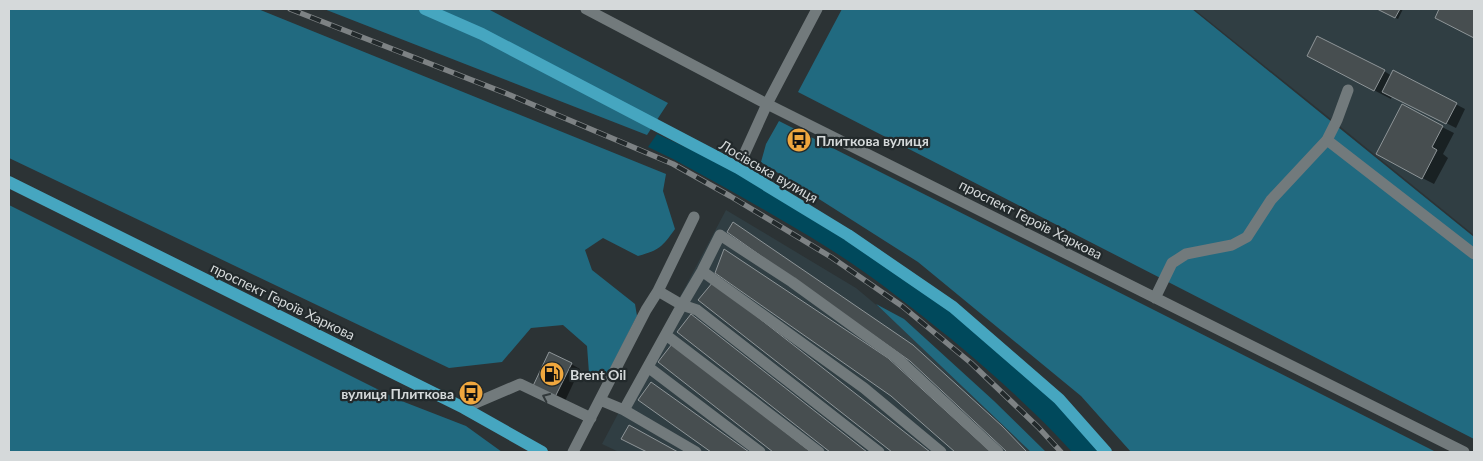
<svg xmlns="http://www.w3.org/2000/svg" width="1483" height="461" viewBox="0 0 1483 461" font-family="Lato,sans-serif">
<rect width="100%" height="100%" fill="#2c3335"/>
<!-- built -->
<path fill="#303e43" d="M1194,9h280v226l-148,-120z
M726,210l130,78 105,88 74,76h-416l-17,-8z"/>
<!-- green -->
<path fill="#00495c" d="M657,134l63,29 163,100 87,59 64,59 70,71h-32c-37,-41 -79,-78 -122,-114 -40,-32 -81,-65 -125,-92 -50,-31 -101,-59 -152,-87l-25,-12z"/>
<!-- forest -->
<path fill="#216a80" d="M9,9h249l408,165 -3,17 12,38c-13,18 -15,21 -37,27l-35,-18 -18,12 7,20 43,34 2,12 -29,57h-19l-2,-27 -24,-21 -32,3 -29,34 -53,6 -440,-210z
M324,9h164l180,94 -21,32z
M842,9h350l282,228v202l-676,-347z
M779,121l657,331h-305l-50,-56 -163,-134 -157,-100 5,-18z
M9,205l390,195 67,26 36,26h-493z
M876,304l28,15 90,82 52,51h-15z"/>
<!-- shadow -->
<path fill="#0007" d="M1378,9h25l-5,10z
M1441,9h33v28l-38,-20z
M1308,56l76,15 8,5 2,-4 71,37 -9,19 -64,-32 -1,3z
M1442,127l12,6 -11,21 5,4 -14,26 -45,-23z
M571,364l9,5 -15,32 -21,-10z"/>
<!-- building -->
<path fill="#474e50" stroke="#8e9598" d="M1377,9h23l-5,9z
M1439,9h35v29l-39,-20z
M1317,36l68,34 -11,21 -67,-35z
M1393,70l64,33 -11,21 -64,-32z
M1402,104l41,22 -11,21 5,3 -15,29 -46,-25z
M733,222l180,123 89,81 25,26h-20l-97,-91 -183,-129z
M724,249l164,109 103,94h-36l-64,-56 -176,-123z
M713,282l217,170h-38l-194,-152z
M691,314l176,138h-37l-153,-120z
M672,344l139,108h-38l-115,-90z
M549,352l23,11 -17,34 -22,-11z
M651,382l98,70h-38l-73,-52z
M629,425l49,27h-31l-26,-13z"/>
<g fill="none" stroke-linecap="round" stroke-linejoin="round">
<!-- minor -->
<path stroke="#727a7c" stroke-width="11" d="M586,9l181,95 697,348
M1327,140l147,114
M738,168l29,-64 50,-95
M702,271l162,117 77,64
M658,291l24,14 15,5 182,142
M1155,298l17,-35 14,-9 46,-9 15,-8 24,-37 56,-60 10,-20 11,-30
M666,335l153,117
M648,367l112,85
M600,400l24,10 58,-105 20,-34 18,-36 72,47 105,76 101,94
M464,408l56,-24 71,34
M624,410l72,42
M573,452l73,-142 12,-19 36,-74"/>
<!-- major -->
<path stroke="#46a6c0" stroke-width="12" d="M425,9l57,25 256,134 110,67 105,72 106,92 47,53
M9,182l455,226 78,44"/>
<defs>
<path id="rail" d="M290,9l220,86 163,69 57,32 101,61 71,49 69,57 67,64 23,25"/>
</defs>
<!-- rail casing -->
<use href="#rail" stroke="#7d8284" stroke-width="5.5"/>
<!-- rail -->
<use href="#rail" stroke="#22292b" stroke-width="4" stroke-dasharray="11" stroke-linecap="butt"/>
</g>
<!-- one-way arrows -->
<defs><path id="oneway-chevron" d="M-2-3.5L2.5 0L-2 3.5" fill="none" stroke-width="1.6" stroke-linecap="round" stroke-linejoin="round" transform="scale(1.25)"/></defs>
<use stroke="#32393b" href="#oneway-chevron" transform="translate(546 397) rotate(-155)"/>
<!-- icons -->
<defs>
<symbol id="bus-disc" viewBox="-11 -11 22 22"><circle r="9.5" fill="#f0a73e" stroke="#22292b"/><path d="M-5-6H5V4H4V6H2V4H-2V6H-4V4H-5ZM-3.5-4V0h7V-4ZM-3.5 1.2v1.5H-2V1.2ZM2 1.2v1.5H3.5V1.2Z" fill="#111"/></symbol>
<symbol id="fuel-disc" viewBox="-11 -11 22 22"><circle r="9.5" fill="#f0a73e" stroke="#22292b"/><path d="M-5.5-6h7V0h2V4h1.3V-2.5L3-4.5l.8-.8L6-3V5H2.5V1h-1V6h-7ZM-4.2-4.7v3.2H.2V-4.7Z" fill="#111"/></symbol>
</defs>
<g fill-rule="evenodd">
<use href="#bus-disc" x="785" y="126" width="28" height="28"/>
<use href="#fuel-disc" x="538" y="360" width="28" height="28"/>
<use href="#bus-disc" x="457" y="379" width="28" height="28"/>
</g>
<g text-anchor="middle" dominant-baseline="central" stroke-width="4.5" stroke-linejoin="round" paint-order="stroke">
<!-- poi labels -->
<g font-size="14" font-weight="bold" fill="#d5d9da" stroke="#22292b" text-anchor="start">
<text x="816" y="140">Плиткова вулиця</text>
<text x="570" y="374">Brent Oil</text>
<text x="454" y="393" text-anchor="end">вулиця Плиткова</text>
</g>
<!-- street labels -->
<g font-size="14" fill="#d5d9da" stroke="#22292b">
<text transform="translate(769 171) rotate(30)">Лосівська вулиця</text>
<text transform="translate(1031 219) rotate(27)">проспект Героїв Харкова</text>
<text transform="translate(283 301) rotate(26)">проспект Героїв Харкова</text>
</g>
</g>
<!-- border -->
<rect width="1483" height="461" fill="none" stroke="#d5d9da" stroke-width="20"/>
</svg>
